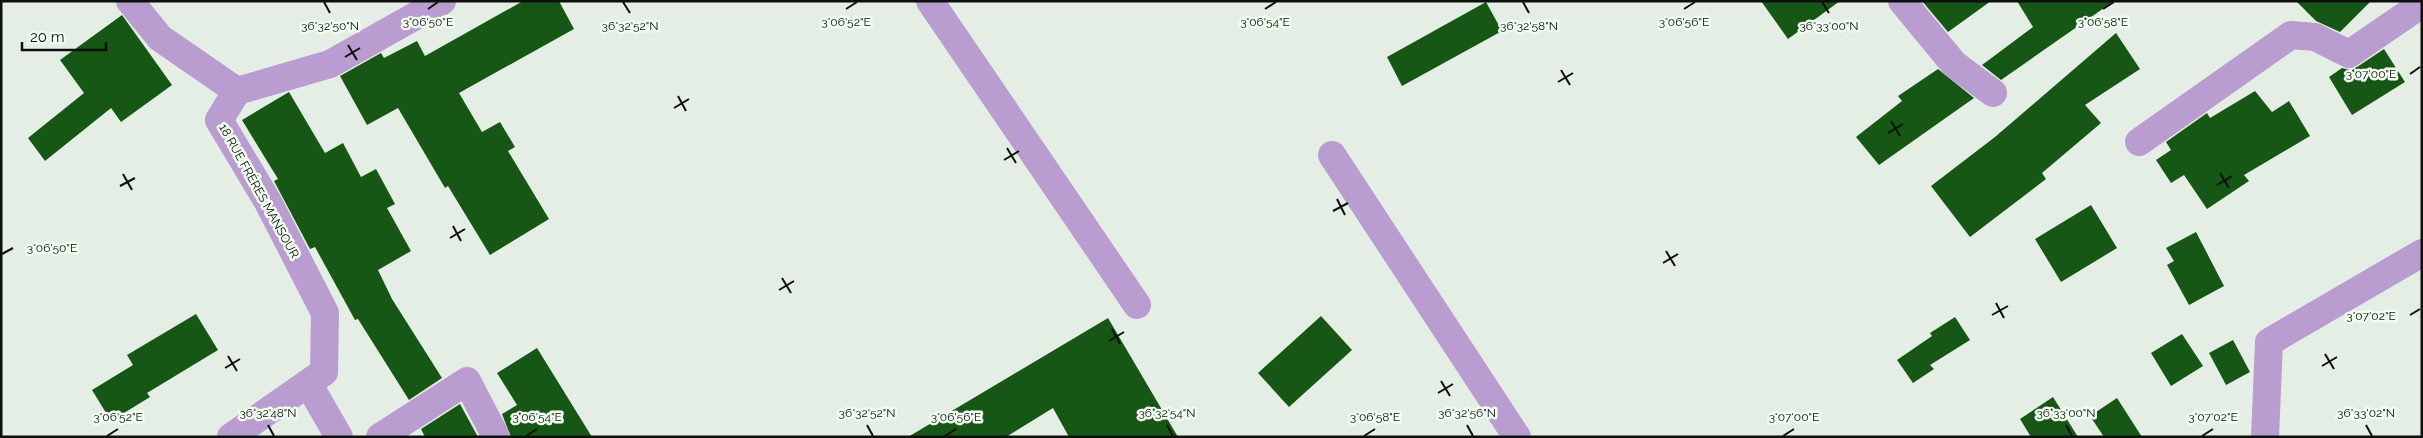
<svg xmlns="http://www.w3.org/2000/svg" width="2423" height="438" viewBox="0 0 2423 438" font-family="Raleway,sans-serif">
<rect width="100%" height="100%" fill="#e4eee4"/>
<!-- building -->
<path fill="#165716" d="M523,1h36l15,28 -115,64 23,39 18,-10 15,25 -7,4 41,68 -59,36 -42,-69 -3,2 -47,-80 -31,17 -27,-49 41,-23 3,5 33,-17 8,15z
M1761,1h79l-52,38z
M1922,1h69l-43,31z
M2017,1h97l-113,79 -19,-15 51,-38z
M2296,1h75l-31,31 -24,-11z
M1486,2l16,29 -100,55 -15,-29z
M122,15l50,70 -51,37 -10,-14 -66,53 -17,-23 56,-45 -24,-33z
M2116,33l24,36 -55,36 16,18 -59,50 4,6 -76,58 -39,-51 64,-49z
M2384,49l21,33 -53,33 -23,-38 13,-9 8,2 7,-3z
M1938,69l36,29 -95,67 -23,-28 46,-36 -4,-5z
M2255,91l17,21 17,-11 21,35 -66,39 5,6 -42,28 -23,-34 -13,8 -15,-23 15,-10 -5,-8 41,-29 3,5z
M289,92l36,61 18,-10 18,34 15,-8 19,35 -8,4 24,43 -33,19 14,29 50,79 -33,22 -51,-81 -3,1 -40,-73 -5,2 -36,-68 4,-2 -36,-59z
M2091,205l26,43 -56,34 -26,-43z
M2196,232l28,54 -35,19 -22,-40 7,-4 -8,-13z
M196,314l22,36 -71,43 3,4 -39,24 -19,-31 41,-25 -6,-10z
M1321,316l31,34 -63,57 -31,-34z
M1955,317l15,23 -40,25 4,4 -21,14 -16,-23 35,-24 -2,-3z
M1108,318l70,119h-109l-16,-29 -47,29h-98z
M2182,334l21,32 -32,20 -20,-33z
M2233,340l17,32 -24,13 -17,-32z
M537,348l55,89h-81l-9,-23 15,-9 -20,-32z
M2053,397l25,40h-47l-11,-18z
M2117,398l25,39h-38l-14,-21z
M460,404l18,33h-53l-4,-8z"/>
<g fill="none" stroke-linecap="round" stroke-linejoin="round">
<!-- minor -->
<path stroke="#b99cd0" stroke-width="28" d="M130,1l30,37 77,53
M930,1l207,304
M1902,1l52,63 39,29
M2139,142l152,-107 24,2 34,17 73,-50
M1332,155l185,282
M308,383l31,54
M231,437l93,-65 1,-59 -57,-111 -49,-82 18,-29 93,-27 112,-63
M380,437l87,-56 29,56
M2265,437l4,-95 153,-89"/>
</g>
<!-- ticks -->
<path fill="none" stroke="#0d100d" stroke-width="2" d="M324,2l6,11M623,2l7,11M1523,2l6,11M1822,2l7,11M428,9l10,-7M846,9l11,-7M1265,9l11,-7M1684,9l11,-7M2103,9l11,-7M348,45l9,15M345,57l15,-9M1561,70l9,15M2410,74l10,-7M1558,82l15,-9M678,96l8,15M674,108l15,-9M1891,121l9,15M1888,133l15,-9M1007,148l9,15M1004,160l15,-9M2220,173l9,15M123,174l9,16M2217,185l15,-9M120,186l15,-8M1337,199l8,16M1333,211l15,-8M453,226l8,15M450,238l15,-9M1666,251l9,15M2,254l11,-6M1663,263l15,-9M782,278l9,15M779,290l15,-9M1996,303l8,15M1992,315l16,-9M2410,315l10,-6M1112,329l8,15M1109,341l15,-9M2325,354l9,15M228,356l9,15M2322,366l15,-9M225,368l15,-9M1441,381l9,15M1438,393l15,-9M268,425l6,11M867,425l6,11M1167,425l6,11M1467,425l6,11M2066,425l6,11M2366,425l6,11M107,436l11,-7M526,436l11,-7M945,436l11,-7M1364,436l11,-7M1783,436l11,-7M2202,436l11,-7"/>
<g text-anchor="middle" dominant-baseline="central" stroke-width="5" stroke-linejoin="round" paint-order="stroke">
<!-- street labels -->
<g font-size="12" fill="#0d100d" stroke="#f2fcf1">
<text transform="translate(259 191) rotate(61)">18 RUE FRÉRES MANSOUR</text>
</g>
</g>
<g font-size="12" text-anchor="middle" fill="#0d100d" stroke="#f2fcf1" stroke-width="5" stroke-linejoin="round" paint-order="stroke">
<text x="428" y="26">3°06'50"E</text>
<text x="846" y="26">3°06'52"E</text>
<text x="1265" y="26">3°06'54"E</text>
<text x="1684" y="26">3°06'56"E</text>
<text x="2103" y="26">3°06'58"E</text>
<text x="330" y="30">36°32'50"N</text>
<text x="1529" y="30">36°32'58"N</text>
<text x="1829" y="30">36°33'00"N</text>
<text x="630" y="30">36°32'52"N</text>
<text x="2371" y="78">3°07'00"E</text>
<text x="52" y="252">3°06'50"E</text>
<text x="2371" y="320">3°07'02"E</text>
<text x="268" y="417">36°32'48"N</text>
<text x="867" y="417">36°32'52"N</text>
<text x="1167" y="417">36°32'54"N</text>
<text x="1467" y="417">36°32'56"N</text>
<text x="2066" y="417">36°33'00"N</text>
<text x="2366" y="417">36°33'02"N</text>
<text x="118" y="421">3°06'52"E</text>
<text x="537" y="421">3°06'54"E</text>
<text x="956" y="421">3°06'56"E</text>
<text x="1375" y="421">3°06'58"E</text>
<text x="1794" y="421">3°07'00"E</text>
<text x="2213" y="421">3°07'02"E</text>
</g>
<!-- border -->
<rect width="2423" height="438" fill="none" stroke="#0d100d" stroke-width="5"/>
<!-- scale -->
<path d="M22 42v8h84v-8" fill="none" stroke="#0d100d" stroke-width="2.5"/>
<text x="30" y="42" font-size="15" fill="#0d100d" stroke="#f2fcf1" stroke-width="4" paint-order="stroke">20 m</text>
</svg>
